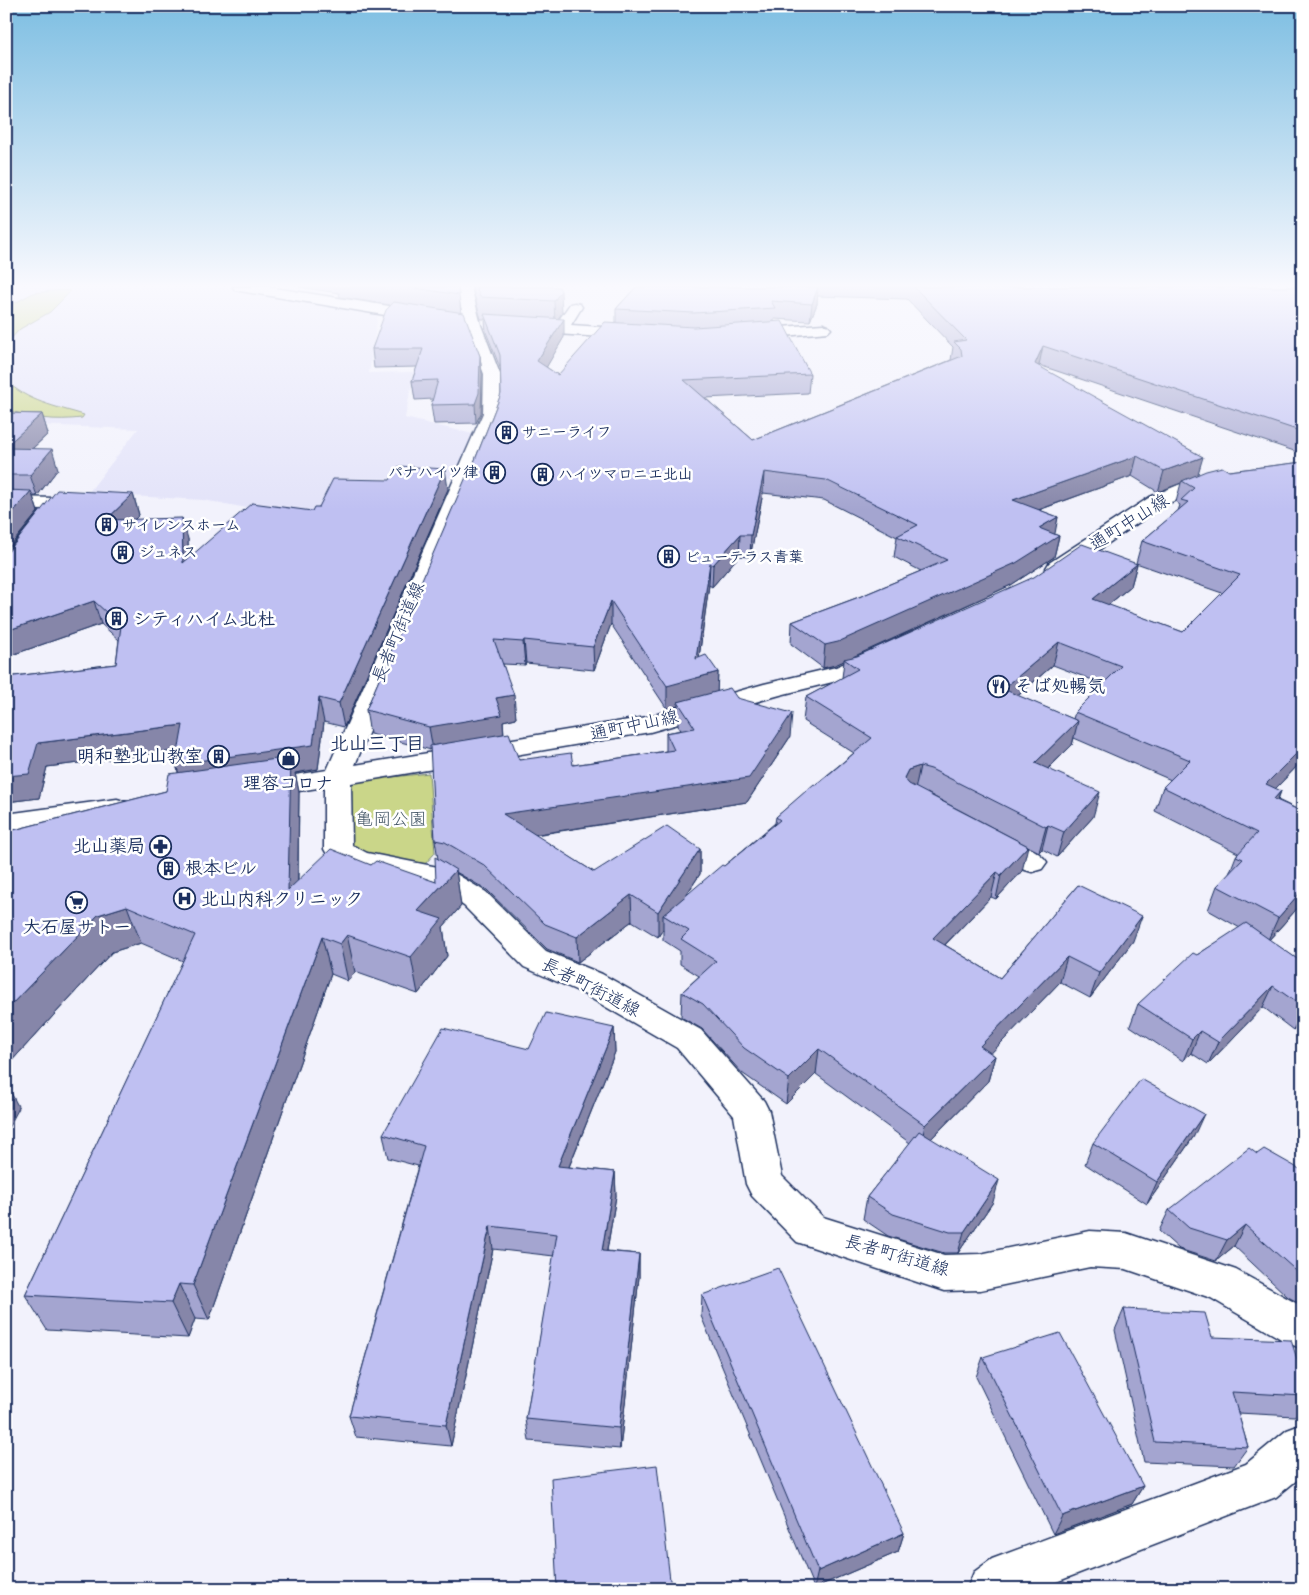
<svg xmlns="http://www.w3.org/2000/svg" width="1309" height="1595" viewBox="0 0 1309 1595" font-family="'Shantell Sans','Klee One',sans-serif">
<rect width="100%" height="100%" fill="#f2f2fc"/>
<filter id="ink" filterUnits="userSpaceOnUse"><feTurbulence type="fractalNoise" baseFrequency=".02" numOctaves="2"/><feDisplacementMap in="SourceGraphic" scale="10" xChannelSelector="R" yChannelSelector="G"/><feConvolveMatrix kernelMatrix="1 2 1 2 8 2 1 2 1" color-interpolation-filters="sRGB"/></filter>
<g filter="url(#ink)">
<!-- built -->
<path fill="#e3e3f9" d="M6,287h217l155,27 -9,59 45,-1 -9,46 68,16 -19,44 -99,1 -46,40 -106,-19 -110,-6 -4,-2 49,-63 -132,-5z"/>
<!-- green -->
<path fill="#cad689" stroke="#728274" d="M63,290l8,1 -21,21 -30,17 -14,15v-36l27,-15z
M6,380c19,21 52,27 78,35l-2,3c-26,3 -51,1 -76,-9z
M429,773l6,80 -11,12 -59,-8 -18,-12 1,-63z"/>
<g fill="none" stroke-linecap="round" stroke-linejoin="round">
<defs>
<path id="minor" d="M233,287h35l153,24 5,2 3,3 -3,3 -5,2 -181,-30 -5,-1z
M457,287h14l10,38 19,49 1,39 -146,352 292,-48 117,-33 72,-17 31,-14 8,-2 8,2 4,5 -4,5 -30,14 -73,18 -130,37 -299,51 1,62 15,8 81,16 38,23 60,59 56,23 99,56 63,71 5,10 13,65 41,41 121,38 36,-1 110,-23 36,2 110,37 67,37v42l-15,-6 -77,-45 -85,-29 -36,-2 -110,23 -36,1 -147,-49 -45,-46 -6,-12 -12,-68 -57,-68 -97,-56 -56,-25 -60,-61 -34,-21 -81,-16 -21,-13 -4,-7v-62l-63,10 -10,-3 -4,-6 4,-6 76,-12 156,-357 1,-39 -19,-49z
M575,303l5,1 2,3 -11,18 62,4 6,2 2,3 -2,3 -6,2 -107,-7 -5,-2 -3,-3 3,-3h35l14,-20z
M823,324l5,2 3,3 -3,3 -77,7 -6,-2 -2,-3 2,-3 6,-2z
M1215,475l7,2 3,4 -3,4 -24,6 -34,14 -99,68 -8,1 -8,-1 -3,-5 3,-5 101,-66 35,-15z
M6,497l51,1 7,2 3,4 -53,69 -8,1v-20l36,-44 -36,-1z
M117,799l10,3 4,6 -4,6 -121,18v-18z
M993,831c15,5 46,18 54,31l-5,7 -10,3 -10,-3 -39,-21 -4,-7 4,-7z
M1303,1424v51l-27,22 -238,92h-71l7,-17 18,-13 254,-95 41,-34z"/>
</defs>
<!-- minor casing -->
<use href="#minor" stroke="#1b2f5e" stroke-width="3"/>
<!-- minor -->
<use href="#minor" fill="#fff" fill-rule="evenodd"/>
</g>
<!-- wall -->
<path fill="#a4a5d0" stroke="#1b2f5e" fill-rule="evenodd" d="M299,287h159l3,26 19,43 2,18 -1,39 -5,10 -42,1 -3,-19 2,-6 -18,1 -3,-19 5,-14 -43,1 -2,-19 18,-44 -50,-8 -1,-4z
M472,287h87l3,26 -4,6 6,18 -18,30 12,8 58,-53v-13l20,-22h667v167l-264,-89v2l158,108 106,-13v301h-3l-25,26 6,2 -3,9 25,12v90l-34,38 34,23v59l-10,8 -30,-23 -55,57 -17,-11 -8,8 -53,-35 8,-22 59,-49 43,-27 -32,-18 9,-24 12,-12 7,-18 2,-3 -83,-42 8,-24 8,-7 -97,-42 -2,7 -24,24 45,48 -36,40 -15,-8 -3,3 -112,-59 95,78 -26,28 -5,-2 -46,48 55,33 78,-93 55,56 -43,57 -30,-16 -69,71 4,3 -7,25 -57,58 62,63 -35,51h-14l-56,-17 -25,-17 4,-22 43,-54 -94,-69 -30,30 -44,-31 -40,-44 -21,-12 1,-25 17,-16 -19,-12v-13l-17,-11v-11l-5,8 -26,-16 -54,41 -31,-13 -60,-59 -31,-18 5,34 -18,21 4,29 -29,38 -63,-22 -7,9 -17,-7 -122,346 -14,-1 -7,19 -141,-8 -22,-35 158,-334 -42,-18 -29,9 -106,115v-235l160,-41 12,-19 -2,-8 2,-14 -131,17 -8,31 -33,4v-125l110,-13 3,-24 -18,-16 -95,33v-104l127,-59 6,21 -5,5 54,19v20l124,-48 7,-4 129,-18 -104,238 -20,-5 -6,47 -23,4 4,19 -1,89 73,-16 65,17 2,-23 -3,-19 -4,-90 -61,-16 -4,-24 105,-240 30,-76v-24l-15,-38 -1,-13h-4zM817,296l90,3 46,48 -2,13 -198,80 -48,-42 103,-5 2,-19 -36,-53v-2l36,2 7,-17zM1132,476l26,16 23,-9 -5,19 4,3 -2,6 -36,30 -6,22 86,30 -39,39 -75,-27 23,-19 6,-22 -280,92 154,-71 43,-28 5,-21 -5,-2 4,-17 -19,-7zM763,493l61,7 73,37 -3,20 27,14 -62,26 -67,25 -1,22 32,24 12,-3 9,-4 -2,17 -36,19 -3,24 51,32 -78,64 -1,6 -51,43 -39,31 15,-23v-25l-106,23 -59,-37 212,-33 43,-65 -53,-39 -20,-7 1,-19 -19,-14 10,-73 3,2 27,-31 11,1zM611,624l56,85 11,-3v20l3,4 -15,3v18l-93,14 -54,-5 -15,-26 -1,-13 13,-3 -13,-54 22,1 1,-2 68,7zM1053,665l50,19 -28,28 -2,7 -55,-23z
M6,413l36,1 6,20 -16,15 26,20 -21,27h-4l5,16 -32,39z
M614,1028l1,24 -46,115 46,5 1,24 -9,55 32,3v23l-19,172 -91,-8 -3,-22 28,-163 -61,-7 -42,197 -95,-9 -7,-21 69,-250 -30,-8 -5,-24 146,-85z
M1303,1123v17l-7,-4z
M1194,1136l-47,68 -62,-40 8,-21z
M1257,1154l46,17v134l-15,-8 -54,-51 -18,15 -37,-12 -20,-18 10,-21z
M702,1295l202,238 -6,19 -84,36 -113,-272z
M1124,1309l88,28 91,41v27l-8,11 -57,-3 10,34 -14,19 -90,-4 -29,-132z
M983,1357l160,129 -11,18 -79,30 -77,-157z"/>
<!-- shaded-wall -->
<path fill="#8686a9" stroke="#1b2f5e" d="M818,287l-1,17 -7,17 2,-17z
M561,291l1,22 -7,10 -1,-22z
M564,319v18l-25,43 -2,-19z
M1043,346l-4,19 -8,18 4,-19z
M480,356l2,18 -1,39 -5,10 -1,-19z
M42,414l6,20 -37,34 -5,-14v-8z
M52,449l6,20 -21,27 -7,-21z
M1137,456l-5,20 -124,45 5,-21z
M1203,457l-6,20 -15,4 -1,2 -23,9 6,-21z
M445,469l3,20 -104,238 -5,-24z
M764,472l-1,21 -13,64 1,-22z
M31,491l7,21 -32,39v-31z
M133,494l6,21 -27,27 -6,-22z
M1058,517l-4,22 -15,-11z
M182,518l6,21 1,46 -6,-22z
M740,535l-1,21 -27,31 1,-22z
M1059,536l-5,21 -43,28 -165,75 -2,-1v2l-9,4 -12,3 2,-23z
M710,563l-1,22 -13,93 22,-6 -1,23 -39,7v4l-11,3v-23l29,-27z
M1137,564l-6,22 -44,36 6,-23z
M94,601l7,23 -95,33v-26z
M611,601v23l-17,46 -1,-23z
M524,640l2,23 -1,2 -2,-23z
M1059,642l-6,23 -55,48 5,-24z
M514,695l2,23 -13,3 1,18 -71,11 -4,-23 67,-29z
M319,698l5,24 -6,47 -23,4 4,19 -2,135 -114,-139 -7,-24z
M792,713l-2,24 -43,65 -241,37 -3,-25z
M1078,721l-6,24 -43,42 6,-24z
M183,725l7,24 -143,18 -8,31 -33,4v-26l32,-33z
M1303,747v10l-3,6 -44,46 10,-25z
M920,766l-5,24 -15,12 4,-24 4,-8z
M1281,791l-10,25 3,-17z
M1100,792l-7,25 -36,40 7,-25z
M1048,825l-6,24 -3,3 7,-25z
M1028,846l-6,25 -26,28 5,-24z
M700,849v25l-30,45 -7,-4v14l-5,8v-25z
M456,870l5,36 -18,21 4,29 -29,38 -7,-37 7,-46z
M997,872l-6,25 -63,65 5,-24z
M1303,889v13l-36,40 11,-24z
M631,895l1,26 -54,41 -1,-25z
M127,906l14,37 -29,9 -106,115v-57l92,-95z
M1142,916l-9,25 -43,57 9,-25z
M347,935l8,37 -7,9 -8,-37z
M322,937l9,37 -122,346 -16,-35z
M1067,957l-7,25 -86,89 6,-25z
M1273,986l-10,21 -55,57 10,-22z
M1303,1010v12l-10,8z
M614,1028l1,24 -55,137 -2,-23z
M1200,1031l-9,22 -8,8 9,-22z
M819,1049l-3,25 -30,30 3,-25z
M995,1056l-7,25 -68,69 5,-25z
M6,1083l13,25 -13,24z
M1204,1114l-10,22 -47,68 10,-22z
M615,1172l1,24 -13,78 -1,-23z
M999,1180l-6,22 -35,51 6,-21z
M1245,1225l-11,21 -18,15 11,-21z
M490,1226l3,23 -42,197 -5,-21z
M639,1254v23l-19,172 -1,-21z
M179,1284l16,35 -7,19 -17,-35z
M1143,1486l-11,18 -79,30 9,-18z
M904,1533l-6,19 -84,36 4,-17z"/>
<!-- building -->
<path fill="#bfc0f2" stroke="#1b2f5e" d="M409,287h49l1,8z
M476,287h83l2,4 -7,10 -74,-4z
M636,287h182l-6,17 -41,-3 4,7 -81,5 -78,-4z
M914,287h389v145l-260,-86 -8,18 168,93 -39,14 -27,-15 -124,44 45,17 -19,11 20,8 -43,27 -178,79 -13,3 -33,-23 67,-25 88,-37 -50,-24 21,-11 -92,-45 -62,-8 -13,63h-11l-27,30 -3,-2 -14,96 10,-4 12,17 -51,14 -56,-85 -18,46 -69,-7 -1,2 -29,-2 20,55 -18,3 6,17 -73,12 -63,-17 103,-240h2l30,-76 -1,-39 -16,-41 80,5 -27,42 21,14 47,-53 89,5 88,-6 28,53 -126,6 69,60 209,-84 -1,-7 -7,-7 12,-2z
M394,302l70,11 16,43 -1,37 -4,11 -44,1 7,-25 -26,1 11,-32h-51l14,-39z
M6,413l36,1 -36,32z
M6,448l46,1 -22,26h-24z
M1303,462v285l-37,37 15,7 -7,8 29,13v77l-25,29 -61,-32 26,-27 -7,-3 21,-23 -94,-46 27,-27 -115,-48 46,-46 -62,-24 -56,47 75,32 -43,42 65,29 -36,40 -16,-7 -2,2 -115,-58 -11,-3 -12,4 -4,8 5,6 119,62 -27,29 -4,-3 -64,66 67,40 78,-93 64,31 -43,57 -32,-16 -87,89 15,10 -70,69 -106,-76 -30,30 -45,-31 -41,-44 -21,-12 34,-31 -35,-22 8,-8 -26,-16 59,-50 2,1 56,-46 -4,-3 38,-33 2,1 56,-47 -66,-41 52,-28 -14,-10 13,-3 177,-79 48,-33 55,20 -44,35 90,33 57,-57 -98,-34 46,-39 -7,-2 13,-12 -12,-7 24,-10 16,-4 7,4z
M399,466l46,3 -106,234 -20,-5 -6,47 -137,19 7,-39 -145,18 -9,31 -23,2v-99l110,-13 5,-38 -27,-25 -88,30v-78l2,-1 49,-62 76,4 -27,26 76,-2 1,45 69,-60 60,8 2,-4h5l14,-28 57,1z
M6,490l25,1 -25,29z
M730,688l7,10 55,15 -43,65 -246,36 91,58 73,-46 33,23 -42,63 -27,-17 -54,42 -32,-13 -61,-59 -39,-23 -10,-2 -5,-94 79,-13 10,27 52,-7 2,12 101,-15 -8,-17 29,-5 -17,-26z
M291,757l-3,133 43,-41 40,16 5,-4 60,21 -1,-25 21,13 -38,41 24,8 -31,38 -64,-22 -7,9 -18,-7 -129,348 -14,-1 -8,19 -146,-8 170,-360 -68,-29 -29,9 -92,95v-178l160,-41 3,-17z
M1246,923l57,40v44l-30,-21 -55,56 -18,-11 -8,8 -54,-35 55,-51 4,2z
M546,1013l68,15 -56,138 57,6 -13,79 37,3 -20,174 -93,-9 31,-185 -67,-8 -44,199 -97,-9 75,-270 -41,-12 60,-106 86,21z
M1141,1079l63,35 -47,68 -64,-39z
M919,1131l80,49 -35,52h-14l-57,-18 -26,-17z
M1249,1148l8,6 7,-5 39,22v106l-58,-52 -18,15 -38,-12 -20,-18z
M778,1268l126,265 -86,38 -116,-276z
M1124,1309l81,4 7,24 79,3 12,38v18l-71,-4 16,55 -93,-5z
M1060,1333l83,153 -81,30 -79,-159z
M657,1465l14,124h-114l-6,-111z"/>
</g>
<!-- sky -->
<linearGradient id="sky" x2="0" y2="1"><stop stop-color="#7dbee2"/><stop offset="0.56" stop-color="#f9f9fe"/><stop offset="1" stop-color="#f9f9fe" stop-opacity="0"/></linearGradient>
<rect width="1309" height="510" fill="url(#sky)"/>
<!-- icons -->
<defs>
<symbol id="building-ring" viewBox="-11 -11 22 22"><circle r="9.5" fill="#fff" stroke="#1b2f5e" stroke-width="1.5"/><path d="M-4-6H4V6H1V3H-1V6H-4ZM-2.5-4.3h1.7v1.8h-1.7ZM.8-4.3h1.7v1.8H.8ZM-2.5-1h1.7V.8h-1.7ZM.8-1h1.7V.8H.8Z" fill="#1b2f5e"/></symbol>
<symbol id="restaurant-ring" viewBox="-11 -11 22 22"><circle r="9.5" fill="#fff" stroke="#1b2f5e" stroke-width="1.5"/><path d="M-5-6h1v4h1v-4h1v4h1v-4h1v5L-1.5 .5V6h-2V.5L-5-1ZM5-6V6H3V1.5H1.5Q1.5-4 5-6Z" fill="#1b2f5e"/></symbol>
<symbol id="shop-ring" viewBox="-11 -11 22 22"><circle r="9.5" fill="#fff" stroke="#1b2f5e" stroke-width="1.5"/><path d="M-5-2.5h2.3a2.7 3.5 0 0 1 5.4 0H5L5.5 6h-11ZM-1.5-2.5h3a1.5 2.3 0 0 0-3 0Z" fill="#1b2f5e"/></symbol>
<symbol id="pharmacy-ring" viewBox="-11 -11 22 22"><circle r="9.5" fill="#fff" stroke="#1b2f5e" stroke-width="1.5"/><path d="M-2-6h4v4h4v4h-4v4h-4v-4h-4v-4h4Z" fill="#1b2f5e"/></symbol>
<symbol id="hospital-ring" viewBox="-11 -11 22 22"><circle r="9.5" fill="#fff" stroke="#1b2f5e" stroke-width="1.5"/><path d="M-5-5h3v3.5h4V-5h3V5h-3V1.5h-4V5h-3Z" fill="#1b2f5e"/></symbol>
<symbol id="supermarket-ring" viewBox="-11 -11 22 22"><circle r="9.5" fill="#fff" stroke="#1b2f5e" stroke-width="1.5"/><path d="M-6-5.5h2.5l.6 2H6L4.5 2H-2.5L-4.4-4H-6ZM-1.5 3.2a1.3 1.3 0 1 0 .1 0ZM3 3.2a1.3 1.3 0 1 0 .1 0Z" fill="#1b2f5e"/></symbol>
</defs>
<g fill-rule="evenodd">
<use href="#building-ring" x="494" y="420" width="25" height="25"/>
<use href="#building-ring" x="482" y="460" width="25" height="25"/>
<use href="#building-ring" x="530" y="462" width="25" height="25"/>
<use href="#building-ring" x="94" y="512" width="25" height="25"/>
<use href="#building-ring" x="110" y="540" width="25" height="25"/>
<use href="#building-ring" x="656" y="544" width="25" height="25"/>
<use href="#building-ring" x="104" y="606" width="25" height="25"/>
<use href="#restaurant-ring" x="986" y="674" width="25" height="25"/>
<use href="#building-ring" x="206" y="744" width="25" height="25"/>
<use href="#shop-ring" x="276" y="746" width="25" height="25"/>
<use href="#pharmacy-ring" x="148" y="834" width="25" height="25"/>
<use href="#building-ring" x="156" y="856" width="25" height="25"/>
<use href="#hospital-ring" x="172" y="886" width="25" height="25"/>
<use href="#supermarket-ring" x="64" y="890" width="25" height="25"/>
</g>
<g text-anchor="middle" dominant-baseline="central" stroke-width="5" stroke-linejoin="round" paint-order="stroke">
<!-- far-poi labels -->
<g font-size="15" font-weight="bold" fill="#1b2f5e" stroke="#fff" text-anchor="start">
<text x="522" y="432">サニーライフ</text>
<text x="478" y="472" text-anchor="end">パナハイツ律</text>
<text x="558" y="474">ハイツマロニエ北山</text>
<text x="122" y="525">サイレンスホーム</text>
<text x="139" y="552">ジュネス</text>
<text x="685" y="557">ビューテラス青葉</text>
</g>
<!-- street labels -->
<g font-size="18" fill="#1b2f5e" stroke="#fff">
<text transform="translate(1129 522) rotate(-32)">通町中山線</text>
<text transform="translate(398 632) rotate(-67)">長者町街道線</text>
<text transform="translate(634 725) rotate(-12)">通町中山線</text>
<text transform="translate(591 987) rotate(27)">長者町街道線</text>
<text transform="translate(897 1255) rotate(16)">長者町街道線</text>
</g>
<!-- poi labels -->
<g font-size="18" font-weight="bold" fill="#1b2f5e" stroke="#fff" text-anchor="start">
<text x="133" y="619">シティハイム北杜</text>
<text x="1015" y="686">そば処暢気</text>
<text x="203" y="756" text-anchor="end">明和塾北山教室</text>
<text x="288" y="783" text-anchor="middle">理容コロナ</text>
<text x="145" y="846" text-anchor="end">北山薬局</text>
<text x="185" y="868">根本ビル</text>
<text x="201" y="899">北山内科クリニック</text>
<text x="77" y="927" text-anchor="middle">大石屋サトー</text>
</g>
<!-- park labels -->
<g font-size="18" fill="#475969" stroke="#fff">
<text x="391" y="819">亀岡公園</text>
</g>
<!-- neighbourhood labels -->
<g font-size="19" font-weight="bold" fill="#1b2f5e" stroke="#fff">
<text x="377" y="743">北山三丁目</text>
</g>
</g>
<!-- margin -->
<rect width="1309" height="1595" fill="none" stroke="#fff" stroke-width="25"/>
<rect x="12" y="12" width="1284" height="1570" fill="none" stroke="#1b2f5e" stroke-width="2" filter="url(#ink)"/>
</svg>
